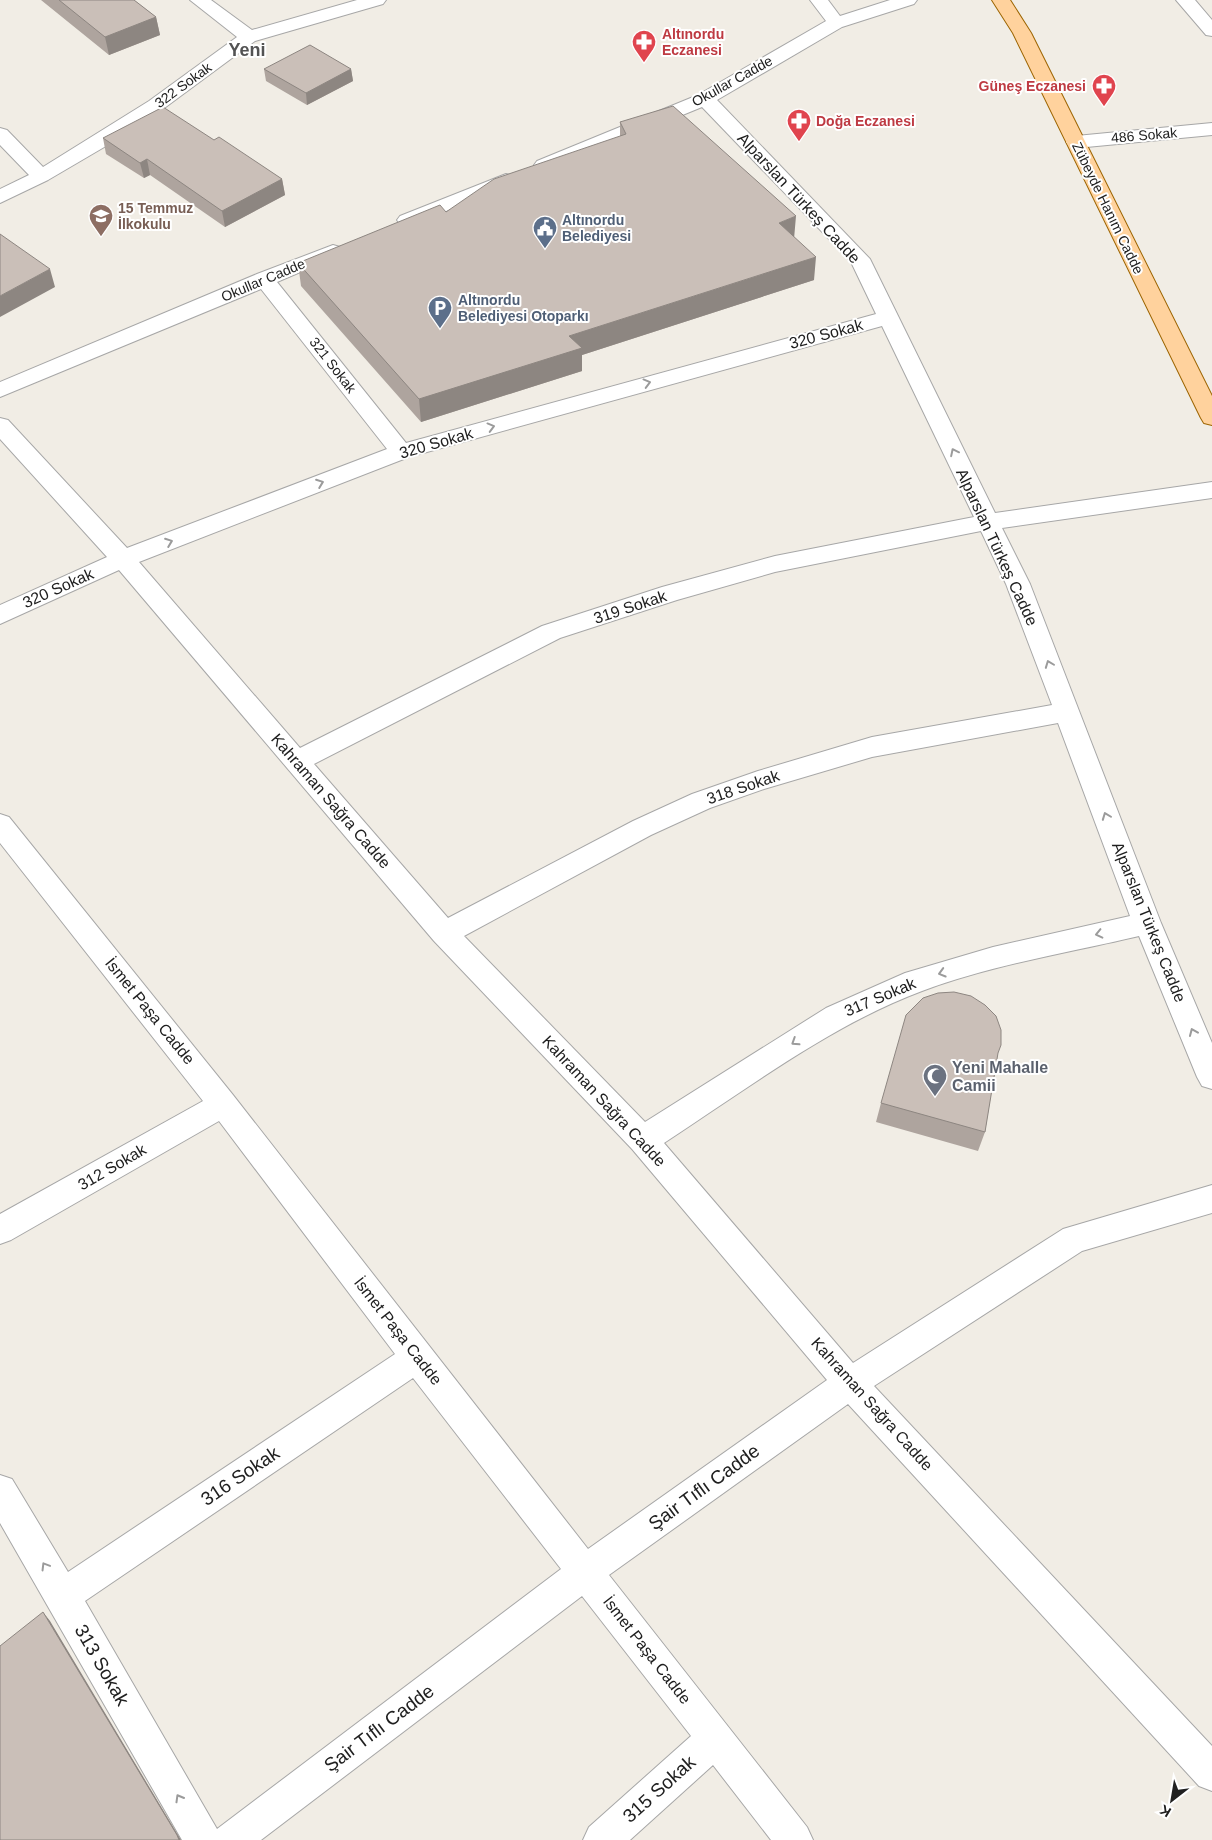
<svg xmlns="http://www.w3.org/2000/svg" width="1212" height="1840" viewBox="0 0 1212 1840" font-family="Helvetica,sans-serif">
<rect width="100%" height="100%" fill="#f1ede5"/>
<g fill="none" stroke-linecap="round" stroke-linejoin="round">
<defs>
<path id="minor" d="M190,0h21l41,30 105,-30h29l-3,4 -128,37 -92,68 -57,37 -58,34 -48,23v-14l29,-14 -29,-30v-17l7,2 36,37 106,-66 88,-64z
M810,0h18l12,16 50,-16h27l-3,4 -72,23 -125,73 153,159 125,254 217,-31v16l-210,30 28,56 131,339 51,120v46l-10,-3 -5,-9 -58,-141c-72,17 -148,29 -217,55 -91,34 -177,99 -258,152l189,220 210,-134 149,-44v28l-130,38 -208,135 338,360v45l-13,-5 -351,-382 -239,171 198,252 6,13h-42l-58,-75 -83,75h-47l6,-13 102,-91 -109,-140 -321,244h-79l-182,-317v-48l12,4 56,93 327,-218 -176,-233 -208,119 -11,4v-30l203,-113 -203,-258v-29l9,3 224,278 355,454 239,-169 -195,-231 -198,-208 -315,-371 -119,54v-19l107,-48 -107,-118v-21l8,2 119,128 260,-99 -126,-160 -261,108v-15l257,-108 76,-29 7,2 3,4 -3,4 -63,27 129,161 470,-129 -25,-52 -149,-155 -151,62 -7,2 -7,-2 -3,-4 3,-4 161,-66 128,-74zM882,326l92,191 -199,39 -113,31 -120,39 -242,122 -161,-186 270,-105zM981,531l25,53 46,121 -180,32 -114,34 -66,23 -59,27 -185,97 -134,-154 246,-126 117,-38 98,-28zM1058,723l72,193 -137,31 -88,26 -79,35 -181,114 -181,-186 187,-101 59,-27 54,-19 108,-32zM413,1378l148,191 -344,260 -132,-228z
M1176,0h19l17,20v16l-6,-1z
M1212,123v12l-136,13 -7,-2 -3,-4 3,-4 7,-2z
M506,174l7,2 3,4 -3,4 -99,40 -7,2 -7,-2 -3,-4 3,-4z"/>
<path id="major" d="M992,0h18l21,33 181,363v29l-8,-2 -3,-5 -188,-385z"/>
</defs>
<!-- minor casing -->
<use href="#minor" stroke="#a7a7a7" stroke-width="2"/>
<!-- major casing -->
<use href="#major" stroke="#9c6400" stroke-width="2"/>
<!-- minor -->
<use href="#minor" fill="#fff" fill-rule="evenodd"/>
<!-- major -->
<use href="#major" fill="#ffd29d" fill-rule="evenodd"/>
</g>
<!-- wall -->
<path fill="#aea49e" d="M41,0h93l22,17 4,18 -51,20z
M264,69h87l2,12 -46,24 -41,-24z
M620,122l174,115 20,43 -232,75v16l-161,51 -120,-136 -3,-23 148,-51 174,-75z
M103,138l179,41 3,16 -60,32 -75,-52 -6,3 -38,-24z
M996,1063l-11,69 -7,19 -102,-29 5,-19z"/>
<!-- shaded-wall -->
<path fill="#8d8681" d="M156,17l4,18 -51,20 -4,-18z
M351,69l2,12 -46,24 -1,-12z
M147,159l3,16 -6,3 -4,-15z
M282,179l3,16 -60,32 -3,-16z
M796,216l-2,23 -15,-16z
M816,257l-2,23 -232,75v16l-161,51 -2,-23 150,-63z
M50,269l5,18 -55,30v-21z
M43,1612l7,9 131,219h-2z"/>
<!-- building -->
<path fill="#cabfb8" stroke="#8d8681" d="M59,0h75l22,17 -51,20z
M310,45l41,24 -45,24 -42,-24z
M673,106l123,110 -17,7 37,34 -247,79 13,12 -163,51 -121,-136 142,-58 6,7 48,-33 132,-45 -6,-12z
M163,107l51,33 5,-3 63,42 -60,32 -75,-52 -7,4 -37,-25z
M0,234l50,35 -50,27z
M954,992l17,4 14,9 11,11 5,14v15l-3,8 -13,79 -104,-29 25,-88 17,-17 15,-5z
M43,1612l134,223 2,5h-179v-194z"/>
<!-- one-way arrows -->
<defs><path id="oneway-chevron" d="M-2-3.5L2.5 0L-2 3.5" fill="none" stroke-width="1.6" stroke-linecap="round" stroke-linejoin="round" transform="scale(1.25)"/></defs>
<g stroke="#9b9b9b">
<use href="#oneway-chevron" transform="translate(647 383) rotate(-15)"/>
<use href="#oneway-chevron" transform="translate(491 427) rotate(-15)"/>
<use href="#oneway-chevron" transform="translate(954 452) rotate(-116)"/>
<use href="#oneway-chevron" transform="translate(320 483) rotate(-21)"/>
<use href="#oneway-chevron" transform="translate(169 542) rotate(-21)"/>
<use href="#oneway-chevron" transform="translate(1049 664) rotate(-111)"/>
<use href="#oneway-chevron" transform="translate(1106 816) rotate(-111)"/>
<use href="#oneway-chevron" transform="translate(1099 934) rotate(167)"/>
<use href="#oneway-chevron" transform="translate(942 973) rotate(164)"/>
<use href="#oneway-chevron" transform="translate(1193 1032) rotate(-113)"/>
<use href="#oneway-chevron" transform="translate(795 1042) rotate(147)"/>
<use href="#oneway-chevron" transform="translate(45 1566) rotate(-121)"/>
<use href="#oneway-chevron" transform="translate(179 1798) rotate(-120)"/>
</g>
<!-- icons -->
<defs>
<symbol id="pharmacy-pin" viewBox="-11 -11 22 30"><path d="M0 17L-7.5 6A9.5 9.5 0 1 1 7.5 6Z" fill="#e0444e" stroke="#fff"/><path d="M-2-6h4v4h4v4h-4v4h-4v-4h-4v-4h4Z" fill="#fff"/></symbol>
<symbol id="school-pin" viewBox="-11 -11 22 30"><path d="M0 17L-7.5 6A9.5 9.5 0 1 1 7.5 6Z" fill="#8d6e63" stroke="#fff"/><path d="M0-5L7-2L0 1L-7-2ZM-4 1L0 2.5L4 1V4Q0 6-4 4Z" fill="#fff"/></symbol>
<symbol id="civic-pin" viewBox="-11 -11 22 30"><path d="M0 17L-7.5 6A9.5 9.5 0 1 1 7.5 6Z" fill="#5c6f8a" stroke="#fff"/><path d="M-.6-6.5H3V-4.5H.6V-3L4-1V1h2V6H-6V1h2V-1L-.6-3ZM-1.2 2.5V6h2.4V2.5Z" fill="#fff"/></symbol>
<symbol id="parking-pin" viewBox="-11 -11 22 30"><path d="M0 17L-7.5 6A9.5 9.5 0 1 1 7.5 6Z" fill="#5c6f8a" stroke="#fff"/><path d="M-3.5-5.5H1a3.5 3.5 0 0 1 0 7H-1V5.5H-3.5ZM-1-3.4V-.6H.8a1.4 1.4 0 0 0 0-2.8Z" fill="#fff"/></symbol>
<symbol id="mosque-pin" viewBox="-11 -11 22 30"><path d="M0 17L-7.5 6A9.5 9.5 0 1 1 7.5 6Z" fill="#6b7280" stroke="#fff"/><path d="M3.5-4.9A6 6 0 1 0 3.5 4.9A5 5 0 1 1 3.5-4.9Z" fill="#fff"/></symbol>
</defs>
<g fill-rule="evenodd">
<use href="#pharmacy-pin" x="630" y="28" width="28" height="38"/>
<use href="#pharmacy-pin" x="1090" y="72" width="28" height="38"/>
<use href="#pharmacy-pin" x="785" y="107" width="28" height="38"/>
<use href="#school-pin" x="87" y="202" width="28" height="38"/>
<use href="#civic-pin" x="531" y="214" width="28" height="38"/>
<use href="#parking-pin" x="426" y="294" width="28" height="38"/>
<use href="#mosque-pin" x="921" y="1062" width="28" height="38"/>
</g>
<g text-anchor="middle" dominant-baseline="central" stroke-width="4" stroke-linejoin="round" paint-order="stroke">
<!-- far-health labels -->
<g font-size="14" font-weight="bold" fill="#be3a42" stroke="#fff" text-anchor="start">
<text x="662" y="34">Altınordu<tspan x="662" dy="16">Eczanesi</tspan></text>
<text x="1086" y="86" text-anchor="end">Güneş Eczanesi</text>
<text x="816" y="121">Doğa Eczanesi</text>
</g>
<!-- far-street labels -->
<g font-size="14" fill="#202020" stroke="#fff">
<text transform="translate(732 81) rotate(-29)">Okullar Cadde</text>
<text transform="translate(183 85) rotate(-36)">322 Sokak</text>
<text transform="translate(1144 135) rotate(-5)">486 Sokak</text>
<text transform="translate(1108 208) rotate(64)">Zübeyde Hanım Cadde</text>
<text transform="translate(263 280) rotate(-23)">Okullar Cadde</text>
<text transform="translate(333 365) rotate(52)">321 Sokak</text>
</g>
<!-- far-education labels -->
<g font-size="14" font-weight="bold" fill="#785e54" stroke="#fff" text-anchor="start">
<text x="118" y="208">15 Temmuz<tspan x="118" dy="16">İlkokulu</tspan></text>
</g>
<!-- far-service labels -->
<g font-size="14" font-weight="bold" fill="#4e5e75" stroke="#fff" text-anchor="start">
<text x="562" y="220">Altınordu<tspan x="562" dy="16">Belediyesi</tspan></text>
<text x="458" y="300">Altınordu<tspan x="458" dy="16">Belediyesi Otoparkı</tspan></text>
</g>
<!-- street labels -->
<g font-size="16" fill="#202020" stroke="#fff">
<text transform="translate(799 198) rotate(47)">Alparslan Türkeş Cadde</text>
<text transform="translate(826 334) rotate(-15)">320 Sokak</text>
<text transform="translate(436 443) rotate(-16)">320 Sokak</text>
<text transform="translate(997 547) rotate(65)">Alparslan Türkeş Cadde</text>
<text transform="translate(58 588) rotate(-24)">320 Sokak</text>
<text transform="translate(630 607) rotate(-18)">319 Sokak</text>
<text transform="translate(743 787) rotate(-19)">318 Sokak</text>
<text transform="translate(331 801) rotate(49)">Kahraman Sağra Cadde</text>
<text transform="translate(1149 922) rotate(68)">Alparslan Türkeş Cadde</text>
<text transform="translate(880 997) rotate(-23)">317 Sokak</text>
<text transform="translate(150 1011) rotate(51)">İsmet Paşa Cadde</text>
<text transform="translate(604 1101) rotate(47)">Kahraman Sağra Cadde</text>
<text transform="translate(112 1167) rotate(-30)">312 Sokak</text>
<text transform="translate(398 1331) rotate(52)">İsmet Paşa Cadde</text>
<text transform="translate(872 1404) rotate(48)">Kahraman Sağra Cadde</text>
<text transform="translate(647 1650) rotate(52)">İsmet Paşa Cadde</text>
</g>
<!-- worship labels -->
<g font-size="16" font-weight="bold" fill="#5b616d" stroke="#fff" text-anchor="start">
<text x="952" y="1067">Yeni Mahalle<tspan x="952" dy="18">Camii</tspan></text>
</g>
<!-- far-district labels -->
<g font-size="18" font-weight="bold" fill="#535353" stroke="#fff">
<text x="247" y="50">Yeni</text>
</g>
<!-- near-street labels -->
<g font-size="19" fill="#202020" stroke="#fff">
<text transform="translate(240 1476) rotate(-34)">316 Sokak</text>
<text transform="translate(704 1487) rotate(-36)">Şair Tıflı Cadde</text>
<text transform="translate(102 1665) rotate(60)">313 Sokak</text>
<text transform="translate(379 1728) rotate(-37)">Şair Tıflı Cadde</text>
<text transform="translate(659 1789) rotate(-42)">315 Sokak</text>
</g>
</g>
<!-- north arrow -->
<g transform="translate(1172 1800) rotate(211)" stroke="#ffffff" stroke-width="4" paint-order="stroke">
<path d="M0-4L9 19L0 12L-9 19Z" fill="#202020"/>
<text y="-8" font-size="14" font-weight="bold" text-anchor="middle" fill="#202020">K</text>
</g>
</svg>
